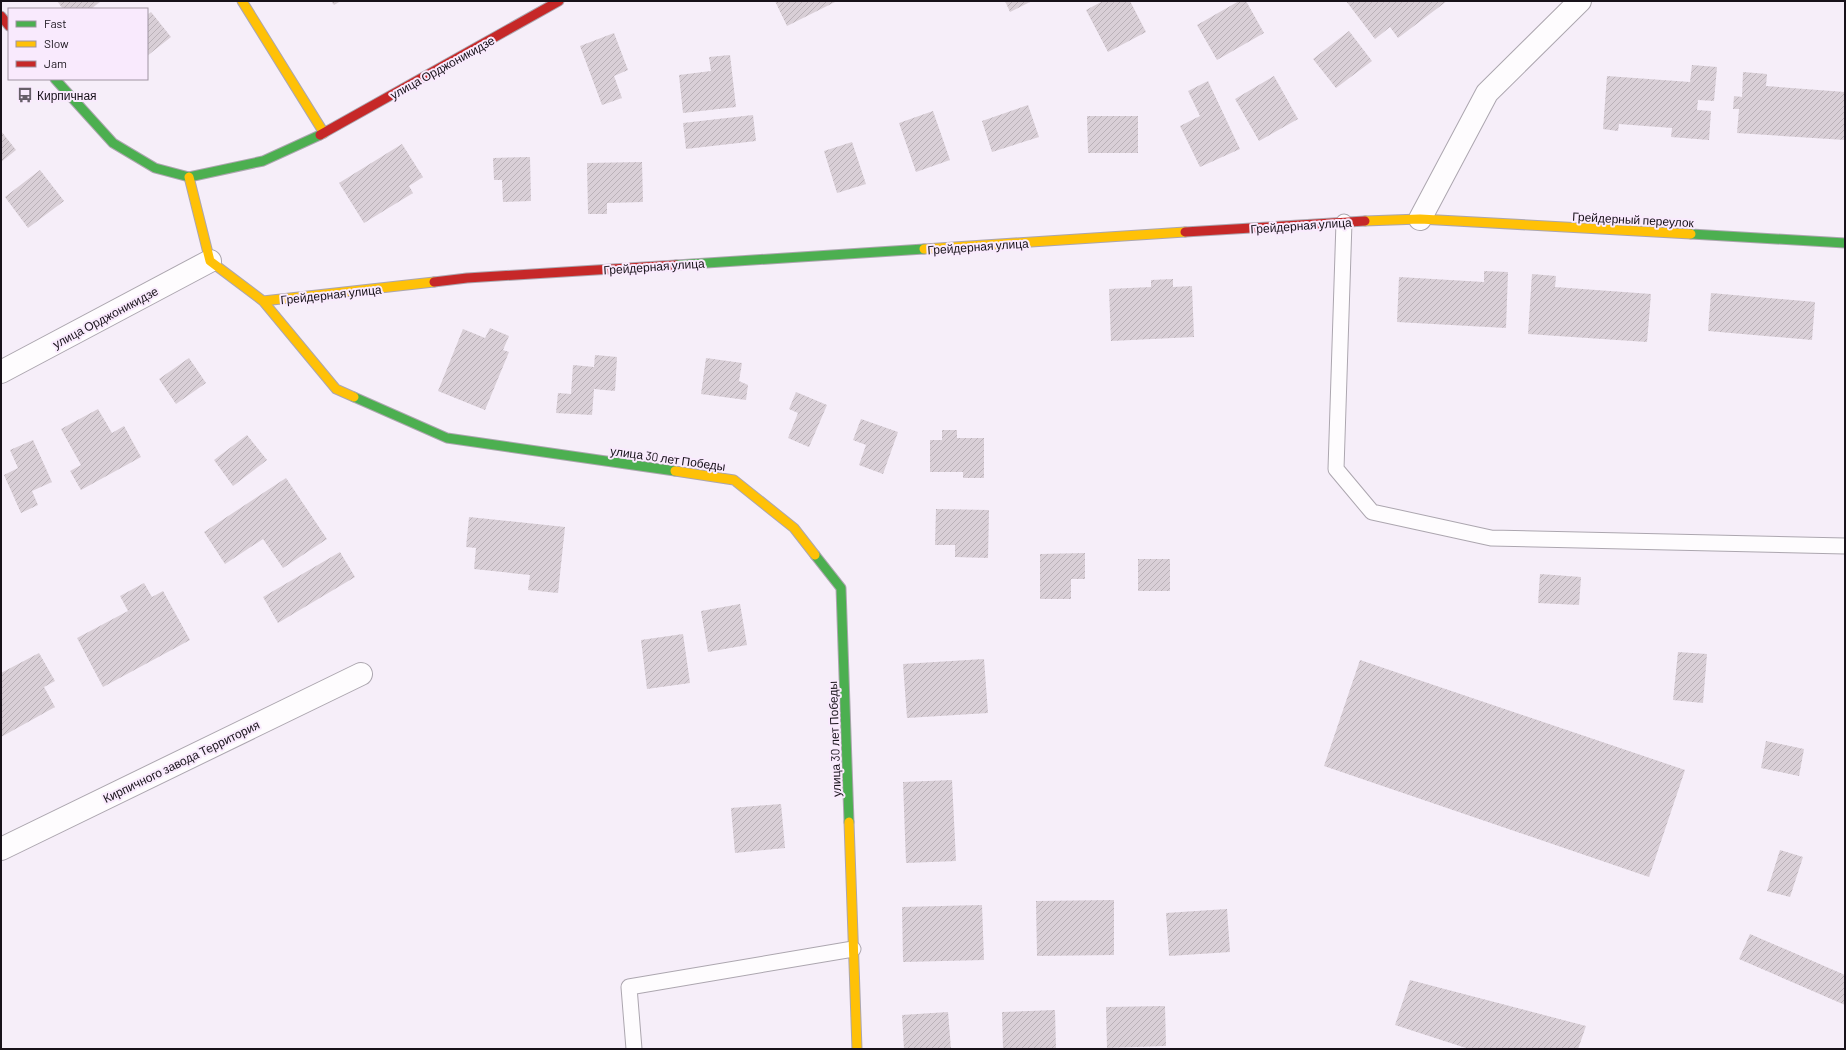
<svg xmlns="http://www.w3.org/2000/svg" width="1846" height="1050" viewBox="0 0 1846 1050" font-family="Barlow,sans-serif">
<defs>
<pattern id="building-hatch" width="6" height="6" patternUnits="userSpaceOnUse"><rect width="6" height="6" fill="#d9cfd7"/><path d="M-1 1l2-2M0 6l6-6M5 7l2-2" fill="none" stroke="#bab1b8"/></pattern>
</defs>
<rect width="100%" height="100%" fill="#f6eef9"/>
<!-- building -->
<path fill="url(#building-hatch)" d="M57,1h44l-10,8h-28z
M331,1h10l-7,4z
M775,1h62l-50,25z
M1005,1h27l-22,11z
M1103,1h27l16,31 -38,20 -22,-42z
M1239,1h7l18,32 -47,27 -20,-35z
M1346,1h101l-49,37 -8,-11 -15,12z
M151,12l20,25 -24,19v-41z
M1349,31l23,30 -36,27 -23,-29z
M614,33l14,37 -14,6 8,22 -20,7 -22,-59z
M730,55l6,52 -53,6 -4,-38 32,-4 -2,-14z
M1692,65l25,2 -3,34 -16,-1 -1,10 14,1 -2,29 -38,-3 1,-9 -53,-4 -1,7 -15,-2 4,-53 83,6z
M1743,72l24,2 -1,12 79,6v48l-108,-7 2,-24h-6l1,-13 8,1z
M1274,76l24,43 -39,22 -24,-42z
M1208,81l32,68 -40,18 -20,-41 20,-10 -12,-25z
M1028,105l11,32 -47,15 -10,-31z
M933,111l17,49 -34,12 -17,-49z
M753,115l3,26 -70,8 -3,-26z
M1087,116h51v37h-50z
M1,131l15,19 -15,12z
M852,142l14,42 -29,9 -13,-42z
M402,144l21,33 -14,9 4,7 -49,30 -25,-40z
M530,157l1,44 -28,1 -1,-22h-8l-1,-22z
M642,162l1,40 -36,1v11h-19l-1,-51z
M40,170l24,31 -36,27 -23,-31z
M1484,271l24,1 -2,56 -109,-6 2,-45 85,5z
M1532,274l24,2 -1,11 96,7 -4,48 -119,-8z
M1173,279v8l19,-1 2,51 -83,4 -2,-52 42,-2v-7z
M1711,293l104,9 -3,38 -104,-9z
M490,328l19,8 -6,14 6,2 -24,58 -47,-19 25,-62 22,9z
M595,355l22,2 -2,34 -21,-2 -2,26 -36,-2 2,-20 13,1 2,-29 21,2z
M189,358l17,25 -30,21 -17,-25z
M706,358l36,5 -3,18 9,4 -2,15 -45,-6z
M796,392l31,13 -18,42 -21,-9 10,-25 -9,-4z
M98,409l14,24 12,-7 17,31 -60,33 -11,-19 11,-6 -20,-36z
M861,419l37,13 -15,42 -24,-9 7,-20 -13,-5z
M942,430h15v8h27v40h-21v-6h-33v-32h12z
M247,435l20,25 -34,26 -19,-26z
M33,440l19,42 -20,9 6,14 -17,8 -17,-38 14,-7 -8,-18z
M286,478l41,61 -44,29 -20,-29 -38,25 -21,-32z
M936,509l53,1 -1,48 -33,-1v-12h-20z
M469,517l96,10 -7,66 -30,-3 2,-15 -56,-6 2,-21 -10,-1z
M340,552l15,25 -77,46 -15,-26z
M1085,553v26h-14v20h-31v-45z
M1138,559h32v32h-32z
M1540,574l41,3 -2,28 -41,-2z
M144,583l8,14 11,-6 27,49 -87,47 -26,-49 51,-27 -8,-15z
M740,604l7,41 -39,7 -7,-41z
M683,634l7,49 -43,6 -6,-49z
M1678,652l29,2 -4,49 -30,-3z
M39,653l16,28 -11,6 11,20 -54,30v-64z
M984,659l4,54 -81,5 -4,-54z
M1360,660l325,110 -36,107 -325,-111z
M1766,741l38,8 -5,27 -38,-8z
M952,780l4,81 -50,2 -3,-81z
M781,804l4,44 -50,5 -4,-45z
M1780,850l23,7 -13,40 -23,-6z
M1114,900v55l-77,1 -1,-55z
M982,905l2,55 -81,2 -1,-55z
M1227,909l3,43 -61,4 -3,-43z
M1750,934l95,41v30l-106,-46z
M1410,980l176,46 -8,23h-109l-74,-24z
M1165,1006l1,40 -59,2 -1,-41z
M1055,1010l1,39h-53l-1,-37z
M948,1012l3,37h-47l-2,-34z"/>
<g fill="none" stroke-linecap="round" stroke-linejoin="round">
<defs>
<path id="lane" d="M1344,222l-8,247 36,43 119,26 354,8
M634,1049l-5,-62 224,-38"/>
<path id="street" d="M1420,219l67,-126 93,-92
M1,372l209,-111
M1,849l360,-175"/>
<path id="fast" d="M55,79l58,64 42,25 34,9 74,-16 57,-26
M1691,234l154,9
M676,265l248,-16
M354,397l93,41 228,33
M815,555l26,33 8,234"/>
<path id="slow" d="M242,1l82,132
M189,177l21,84 53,40 73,88 18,8
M1365,221l55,-2 271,15
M924,249l261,-17
M263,301l171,-19
M675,471l59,9 60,48 21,27
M849,822l8,227"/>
<path id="jam" d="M1,16l8,10
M320,135l239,-134
M1185,232l180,-11
M434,282l33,-4 209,-13"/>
</defs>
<!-- lane casing -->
<use href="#lane" stroke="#aca6af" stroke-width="17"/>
<!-- street casing -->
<use href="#street" stroke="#aca6af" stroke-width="24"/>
<!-- fast casing -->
<use href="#fast" stroke="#aca6af" stroke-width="11"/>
<!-- slow casing -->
<use href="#slow" stroke="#aca6af" stroke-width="11"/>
<!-- jam casing -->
<use href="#jam" stroke="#aca6af" stroke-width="11"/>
<!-- lane -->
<use href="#lane" stroke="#fefcfe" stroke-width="15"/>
<!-- street -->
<use href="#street" stroke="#fefcfe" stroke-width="22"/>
<!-- fast -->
<use href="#fast" stroke="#4caf50" stroke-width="9"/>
<!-- slow -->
<use href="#slow" stroke="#ffc107" stroke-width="9"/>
<!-- jam -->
<use href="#jam" stroke="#c62828" stroke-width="9"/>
</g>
<!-- icons -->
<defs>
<symbol id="bus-bare" viewBox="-9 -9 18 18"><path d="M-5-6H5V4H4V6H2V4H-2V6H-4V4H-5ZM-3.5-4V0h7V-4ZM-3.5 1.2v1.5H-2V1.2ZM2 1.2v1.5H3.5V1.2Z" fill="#665f68" stroke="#f9eafd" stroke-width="2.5" paint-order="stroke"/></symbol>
</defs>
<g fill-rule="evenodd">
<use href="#bus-bare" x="14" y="84" width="22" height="22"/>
</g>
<g text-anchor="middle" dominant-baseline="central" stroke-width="4" stroke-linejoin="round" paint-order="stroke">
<!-- street labels -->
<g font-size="12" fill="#18121a" stroke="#f9eafd">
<text transform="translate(442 67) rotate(-29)">улица Орджоникидзе</text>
<text transform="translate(1633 219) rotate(3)">Грейдерный переулок</text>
<text transform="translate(1301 225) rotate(-4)">Грейдерная улица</text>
<text transform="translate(978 246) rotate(-4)">Грейдерная улица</text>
<text transform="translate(654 266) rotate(-4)">Грейдерная улица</text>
<text transform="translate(331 294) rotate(-6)">Грейдерная улица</text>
<text transform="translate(105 317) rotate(-28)">улица Орджоникидзе</text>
<text transform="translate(668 458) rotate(8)">улица 30 лет Победы</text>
<text transform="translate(834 739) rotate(-92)">улица 30 лет Победы</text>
<text transform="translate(181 761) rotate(-26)">Кирпичного завода Территория</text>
</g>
<!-- poi labels -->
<g font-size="12" fill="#18121a" stroke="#f9eafd" text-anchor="start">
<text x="37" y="95">Кирпичная</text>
</g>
</g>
<!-- border -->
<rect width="1846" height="1050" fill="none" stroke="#18121a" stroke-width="4"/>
<!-- legend -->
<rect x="8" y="8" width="140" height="72" fill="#f9eafd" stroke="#9f94a2"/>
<rect x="16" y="21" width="20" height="6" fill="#4caf50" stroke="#9f94a2"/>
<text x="44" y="28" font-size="12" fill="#18121a">Fast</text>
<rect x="16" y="41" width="20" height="6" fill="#ffc107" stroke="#9f94a2"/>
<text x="44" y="48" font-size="12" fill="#18121a">Slow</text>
<rect x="16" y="61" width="20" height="6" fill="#c62828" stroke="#9f94a2"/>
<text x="44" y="68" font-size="12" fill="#18121a">Jam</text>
</svg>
